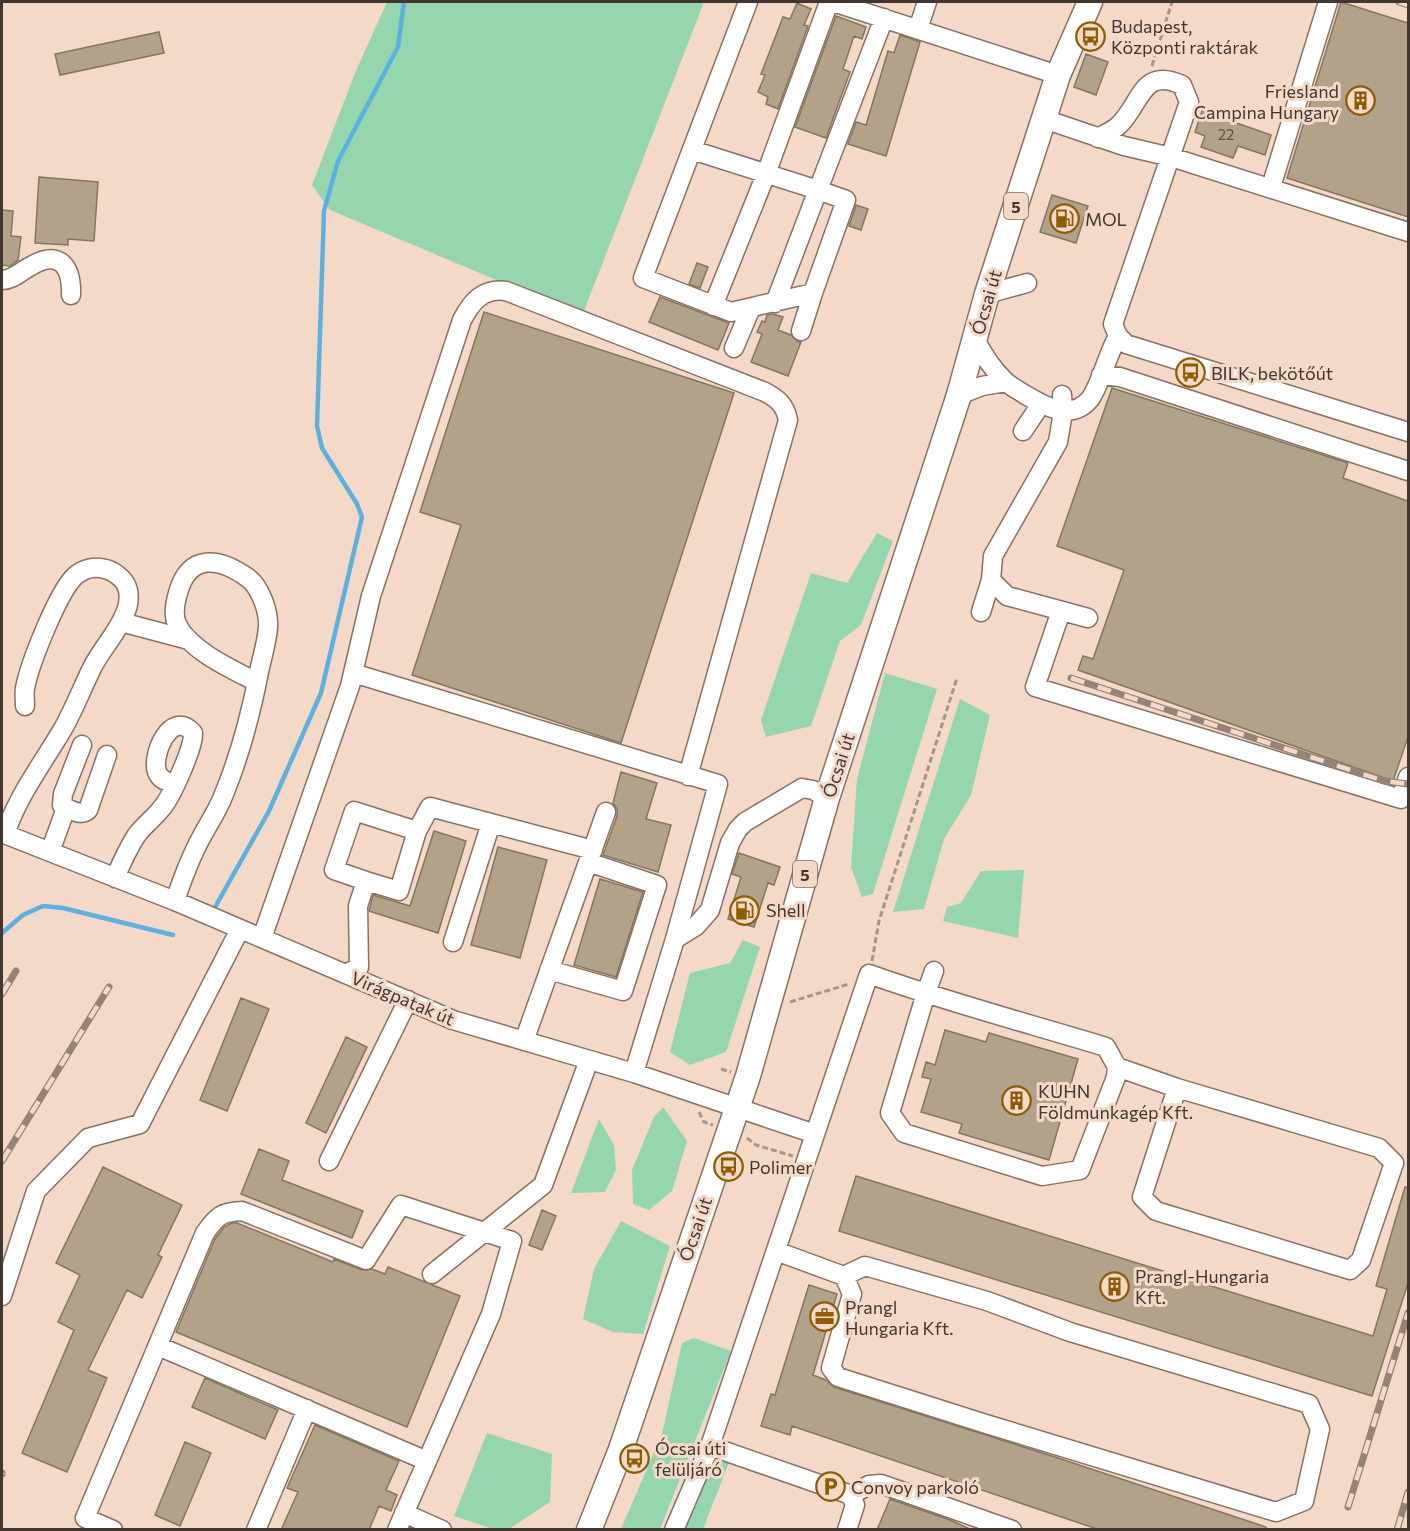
<svg xmlns="http://www.w3.org/2000/svg" width="1410" height="1531" viewBox="0 0 1410 1531" font-family="Commissioner,sans-serif">
<rect width="100%" height="100%" fill="#f4d8c8"/>
<!-- green -->
<path fill="#95d6ae" d="M387,2h317l-122,314 -252,-106 -18,-25 43,-112z
M877,533l16,8 -32,84 -21,16 -29,85 -45,11 -5,-17 50,-147 36,10z
M885,673l52,16 -64,205 -11,3 -11,-30 6,-88z
M960,699l30,16 -19,80 -27,44 -20,70 -31,3z
M1024,870l-6,68 -75,-17 4,-14 14,-4 20,-32z
M743,940l17,7 -34,105 -36,13 -20,-13 20,-79 40,-10z
M663,1107l24,34 -15,50 -23,19 -16,-6 -1,-34 22,-53z
M599,1119l15,26 2,25 -11,22 -34,1z
M621,1221l49,25 -27,88 -30,-2 -30,-13 11,-50z
M694,1338l37,13 -71,178h-39l41,-95 20,-91z
M487,1433l65,21 -2,48 -41,27h-16l-39,-13z
M724,1459l6,1 -27,69 -17,-1 24,-60 5,-5z"/>
<g fill="none" stroke-linecap="round" stroke-linejoin="round">
<!-- stream -->
<path stroke="#5cb1df" stroke-width="4.5" d="M214,909l55,-98 52,-118 41,-176 -5,-13 -35,-56 -5,-22 7,-215 14,-50 60,-114 6,-45
M2,933l21,-18 20,-9 20,2 110,27"/>
</g>
<!-- building -->
<path fill="#b2a28a" stroke="#857660" stroke-width="1.5" d="M1341,2l67,21v194l-121,-39z
M797,3l14,6 -7,16 4,1 -30,83 -12,-5 2,-7 -10,-5 7,-17 -4,-1 22,-57 7,2z
M836,16l30,11 -4,12 -8,-3 -11,33 7,3 -24,66 -31,-11z
M159,32l5,21 -104,22 -5,-21z
M900,35l20,7 -34,114 -38,-12 8,-22 10,3 22,-74 6,2z
M1086,54l22,8 -12,33 -22,-8z
M1202,111l69,24 -6,20 -27,-9 -5,12 -32,-11 4,-11 -10,-4z
M39,177l59,5 -4,59 -26,-2v6l-33,-2z
M1052,195l36,11 -12,37 -36,-11z
M856,205l12,4 -7,21 -12,-4z
M2,210l11,1 -2,25 10,1 -3,23 -8,6 -8,-1z
M697,263l11,4 -8,21 -11,-4z
M660,297l69,26 -11,27 -69,-28z
M484,312l250,81 -113,350 -209,-68 49,-150 -41,-13z
M773,314l10,3 -5,13 13,5 6,6 4,1 -13,34 -37,-14 11,-28 -5,-2 5,-11 3,1 2,-7z
M1112,388l236,75 -5,15 65,23v236l-15,44 -315,-111 5,-14 10,3 31,-89 -67,-24z
M621,772l36,11 -11,36 25,6 -13,47 -55,-17 14,-39v-7l-4,-6z
M434,831l32,10 -28,92 -69,-22 4,-16 37,11z
M498,847l49,13 -27,98 -49,-13z
M739,853l41,14 -6,18 -6,-2 -14,44 -26,-8 13,-42 -9,-3z
M600,879l43,13 -27,85 -42,-12z
M241,998l28,11 -42,102 -27,-11z
M945,1030l41,12 3,-9 89,26 -29,101 -90,-27 3,-9 -41,-12 10,-33 -9,-2 4,-15 9,3z
M346,1037l21,10 -41,86 -20,-10z
M259,1149l30,12 -7,19 81,31 -11,27 -111,-44z
M103,1167l79,38 -24,50 4,2 -20,41 -15,-8 -39,80 19,8 -40,94 -45,-19 52,-123 -16,-8 22,-47 -24,-12z
M856,1176l517,160 14,-47 -11,-3 29,-99h3v96l-36,113 -533,-165z
M542,1210l14,6 -14,34 -13,-5z
M232,1223h5l96,39 1,-3 28,11 10,-1 13,5 3,-7 72,29 -53,131 -231,-95 39,-93 9,-12z
M809,1285l28,9 -24,81 13,5 8,7 221,70 211,70v3h-166l-308,-104 -2,9 -29,-9 10,-32 4,1z
M205,1378l73,32 -13,29 -73,-32z
M315,1425l84,36 -13,29 11,5 -6,16 -12,-5 -10,24h-88l17,-38 -11,-4z
M185,1442l26,11 -31,73 -25,-11z
M890,1499l60,21 22,10h-95z"/>
<g fill="none" stroke-linecap="round" stroke-linejoin="round">
<defs>
<path id="minor" d="M748,2l-105,276 88,34 82,-19 33,-93 -28,-10 66,-172
M833,2l225,73
M918,29l9,-27
M1044,119l80,27 47,11 237,75
M1098,138c6,-4 15,-7 21,-13 22,-21 23,-59 63,-40l7,17 -76,222 5,12 8,8 282,88
M692,150l126,40 -43,113
M1271,187l57,-185
M2,280c11,0 19,-9 29,-14 29,-17 41,1 40,29
M987,294l40,-11
M713,306l53,-132 63,-172
M801,331l12,-38
M975,340c9,15 17,29 30,41 5,5 13,9 19,13 20,12 47,28 66,5 10,-13 18,-46 28,-63
M734,348l17,-40
M1101,375l19,2 288,94
M959,395l23,-9 24,-4
M1023,431l18,-27
M991,580l16,16 81,22
M1061,611l-26,76 366,112 7,-22
M981,612l10,-32 2,-24 65,-114 5,-30 -1,-17
M121,622l68,18
M353,673l365,111 -43,155 -41,134
M66,808c8,3 15,8 22,2l19,-55
M417,831l13,-24 163,43
M2,833l173,68 278,119 181,53 181,61
M5,834c13,-39 38,-71 59,-107 11,-20 19,-41 29,-61 10,-19 26,-35 33,-55 3,-7 4,-19 0,-26 -3,-7 -14,-15 -21,-16 -11,-3 -22,0 -30,7 -17,16 -45,87 -50,112 -1,5 0,12 0,18
M50,852l16,-44 -4,-3 1,-11 19,-49
M115,878c6,-14 12,-28 21,-42 7,-10 17,-17 25,-27 10,-11 33,-62 32,-76 -22,-26 -44,25 -35,41 3,6 10,8 16,10
M175,901c7,-21 15,-43 26,-63 8,-15 17,-28 23,-44 16,-39 27,-81 35,-122 3,-15 8,-30 9,-45 1,-16 -8,-40 -20,-49 -29,-21 -59,-25 -70,15 -3,10 -5,22 -1,31 12,26 56,46 80,58
M262,938l88,-252 21,-90 91,-276c10,-19 21,-32 44,-29l259,101c13,7 20,13 23,28l-100,356
M675,939l21,-13 14,-16 20,-67 8,-14 7,-7 57,-34 11,2 14,8
M453,942l38,-119
M549,970l74,21 34,-106 -69,-23
M346,974l13,-7 -1,-61 8,-25 33,10 18,-60 -63,-20 -20,59 32,11
M524,1041l82,-229
M1117,1067l60,21 202,60 15,15 -33,97 -11,10 -194,-59 -14,-14 35,-109
M329,1161l79,-161
M776,1251l68,25 21,-10 122,35 83,31 239,72 11,25 -16,72 -28,11 -290,-88 -148,-47 -7,-9 21,-74 -8,-18
M432,1274l111,-89 46,-125
M2,1296l34,-105 52,-53 52,-14 100,-195
M158,1346l269,115
M710,1446l141,49 4,10 -8,25
M851,1495l18,-10 12,-1 131,46
M404,1513l38,17
M113,1530l-28,-12 120,-285c12,-17 16,-21 37,-22l124,49 35,-55 111,36 -21,73 -94,216
M256,1530l51,-121
M674,1530l36,-84 159,-472c78,28 158,49 237,73l11,20 -1,10 -36,93 -38,6 -138,-43 -14,-20 36,-120 8,-22"/>
<path id="major" d="M589,1530l31,-78 128,-376 79,-278 132,-403 28,-101 71,-219 32,-73"/>
</defs>
<!-- minor casing -->
<use href="#minor" stroke="#8a7163" stroke-width="21"/>
<!-- major casing -->
<use href="#major" stroke="#8a7163" stroke-width="27"/>
<!-- path -->
<path stroke="#a99488" stroke-width="3" stroke-dasharray="6 3" stroke-linecap="butt" d="M1152,66l20,-64
M872,961l7,-40 78,-243
M790,1002l59,-18
M721,1069l10,3
M699,1112l5,10 9,3
M747,1138l9,7 37,11"/>
<!-- minor -->
<use href="#minor" stroke="#fff" stroke-width="18"/>
<!-- major -->
<use href="#major" stroke="#fff" stroke-width="24"/>
<defs>
<path id="rail" d="M1399,2l9,3
M1071,678l313,103 24,3
M2,994l14,-23
M2,1161l107,-174
M2,1474v-1
M1348,1507l60,-194
M1397,1530l11,-38"/>
</defs>
<!-- rail casing -->
<use href="#rail" stroke="#968378" stroke-width="7"/>
<!-- rail -->
<use href="#rail" stroke="#f4d8c8" stroke-width="4.5" stroke-dasharray="14" stroke-linecap="butt"/>
</g>
<!-- icons -->
<defs>
<symbol id="bus-ring" viewBox="-11 -11 22 22"><circle r="9.5" fill="#f4d8c8" stroke="#8c5d04" stroke-width="1.5"/><path d="M-5-6H5V4H4V6H2V4H-2V6H-4V4H-5ZM-3.5-4V0h7V-4ZM-3.5 1.2v1.5H-2V1.2ZM2 1.2v1.5H3.5V1.2Z" fill="#8c5d04"/></symbol>
<symbol id="building-ring" viewBox="-11 -11 22 22"><circle r="9.5" fill="#f4d8c8" stroke="#8c5d04" stroke-width="1.5"/><path d="M-4-6H4V6H1V3H-1V6H-4ZM-2.5-4.3h1.7v1.8h-1.7ZM.8-4.3h1.7v1.8H.8ZM-2.5-1h1.7V.8h-1.7ZM.8-1h1.7V.8H.8Z" fill="#8c5d04"/></symbol>
<symbol id="fuel-ring" viewBox="-11 -11 22 22"><circle r="9.5" fill="#f4d8c8" stroke="#8c5d04" stroke-width="1.5"/><path d="M-5.5-6h7V0h2V4h1.3V-2.5L3-4.5l.8-.8L6-3V5H2.5V1h-1V6h-7ZM-4.2-4.7v3.2H.2V-4.7Z" fill="#8c5d04"/></symbol>
<symbol id="office-ring" viewBox="-11 -11 22 22"><circle r="9.5" fill="#f4d8c8" stroke="#8c5d04" stroke-width="1.5"/><path d="M-6-3h4V-5.5h4V-3h4V5H-6ZM-1-4.5V-3h2v-1.5ZM-6 0V1H6V0Z" fill="#8c5d04"/></symbol>
<symbol id="parking-ring" viewBox="-11 -11 22 22"><circle r="9.5" fill="#f4d8c8" stroke="#8c5d04" stroke-width="1.5"/><path d="M-3.5-5.5H1a3.5 3.5 0 0 1 0 7H-1V5.5H-3.5ZM-1-3.4V-.6H.8a1.4 1.4 0 0 0 0-2.8Z" fill="#8c5d04"/></symbol>
</defs>
<g fill-rule="evenodd">
<use href="#bus-ring" x="1074" y="20" width="33" height="33"/>
<use href="#building-ring" x="1344" y="84" width="33" height="33"/>
<use href="#fuel-ring" x="1048" y="202" width="33" height="33"/>
<use href="#bus-ring" x="1174" y="356" width="33" height="33"/>
<use href="#fuel-ring" x="728" y="894" width="33" height="33"/>
<use href="#building-ring" x="1000" y="1084" width="33" height="33"/>
<use href="#bus-ring" x="712" y="1150" width="33" height="33"/>
<use href="#building-ring" x="1098" y="1270" width="33" height="33"/>
<use href="#office-ring" x="808" y="1300" width="33" height="33"/>
<use href="#bus-ring" x="618" y="1442" width="33" height="33"/>
<use href="#parking-ring" x="814" y="1470" width="33" height="33"/>
</g>
<g text-anchor="middle" dominant-baseline="central" stroke-width="6" stroke-linejoin="round" paint-order="stroke">
<!-- number labels -->
<g font-size="15" fill="#5d5146">
<text x="1226" y="134">22</text>
</g>
<!-- shield labels -->
<g fill="#f4d8c8" stroke="#77675e" stroke-width="1.5">
<rect x="1004" y="193" width="24" height="26" rx="4.5"/>
<rect x="793" y="861" width="24" height="26" rx="4.5"/>
</g>
<g font-size="16" font-weight="bold" fill="#413630">
<text x="1016" y="206">5</text>
<text x="805" y="874">5</text>
</g>
<!-- poi labels -->
<g font-size="18" fill="#413630" stroke="#f4d8c8" text-anchor="start">
<text x="1111" y="26">Budapest,<tspan x="1111" dy="21">Központi raktárak</tspan></text>
<text x="1339" y="91" text-anchor="end">Friesland<tspan x="1339" dy="21">Campina Hungary</tspan></text>
<text x="1085" y="219">MOL</text>
<text x="1211" y="373">BILK, bekötőút</text>
<text x="766" y="910">Shell</text>
<text x="1038" y="1091">KUHN<tspan x="1038" dy="21">Földmunkagép Kft.</tspan></text>
<text x="749" y="1167">Polimer</text>
<text x="1135" y="1276">Prangl-Hungaria<tspan x="1135" dy="21">Kft.</tspan></text>
<text x="845" y="1307">Prangl<tspan x="845" dy="21">Hungaria Kft.</tspan></text>
<text x="655" y="1448">Ócsai úti<tspan x="655" dy="21">felüljáró</tspan></text>
<text x="851" y="1487">Convoy parkoló</text>
</g>
<!-- street labels -->
<g font-size="18" fill="#413630" stroke="#f4d8c8">
<text transform="translate(986 302) rotate(-74)">Ócsai út</text>
<text transform="translate(838 765) rotate(-72)">Ócsai út</text>
<text transform="translate(403 998) rotate(23)">Virágpatak út</text>
<text transform="translate(695 1229) rotate(-71)">Ócsai út</text>
</g>
</g>
<!-- border -->
<rect width="1410" height="1531" fill="none" stroke="#413630" stroke-width="6"/>
</svg>
